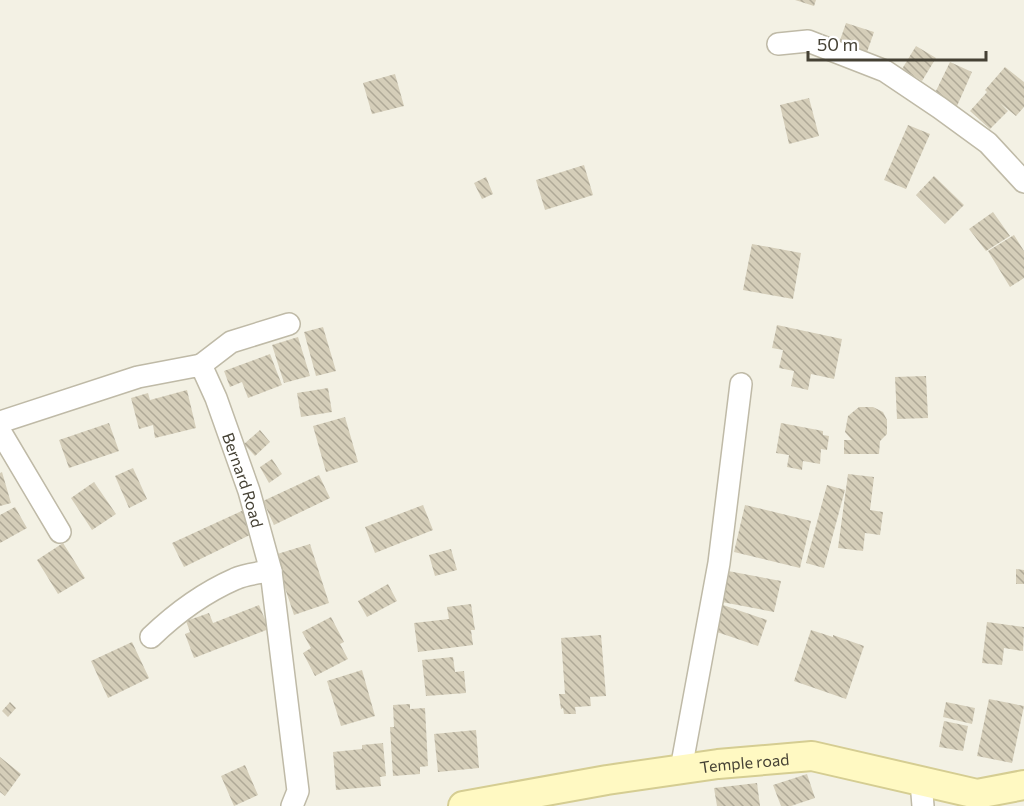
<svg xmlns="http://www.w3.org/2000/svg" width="1024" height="806" viewBox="0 0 1024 806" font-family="Commissioner,sans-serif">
<defs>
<pattern id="building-back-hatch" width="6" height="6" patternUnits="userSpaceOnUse" patternTransform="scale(1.5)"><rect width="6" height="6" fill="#d5ceb9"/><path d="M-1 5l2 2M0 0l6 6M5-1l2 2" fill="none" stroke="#afa997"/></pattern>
</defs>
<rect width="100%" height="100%" fill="#f3f1e4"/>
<!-- building -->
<path fill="url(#building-back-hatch)" d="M795,0h21l-2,6z
M846,23l28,9 -8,23 -28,-9z
M916,46l20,12 -14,23 -20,-12z
M950,62l22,10 -15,34 -23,-11z
M1005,67l19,15v25l-8,9 -16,-13 8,8 -18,18 -20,-18 17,-19 -2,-2z
M395,74l9,32 -32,8 -9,-31z
M809,98l10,38 -30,8 -9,-39z
M908,125l22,9 -24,55 -22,-9z
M584,165l9,30 -48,15 -9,-30z
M934,176l30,29 -19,19 -29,-29z
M486,177l7,17 -11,5 -8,-16z
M993,212l17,24 -24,15 -17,-22z
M1014,235l10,16v27l-14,9 -22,-36z
M752,244l49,9 -8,46 -50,-9z
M777,325l65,14 -8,40 -23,-5 -3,16 -17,-4 3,-15 -15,-3 4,-18 -11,-2z
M323,327l13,44 -20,5 -12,-44z
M298,337l12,39 -26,7 -12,-38z
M270,354l12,31 -34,13 -6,-16 -12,5 -6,-16z
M926,376l2,42 -31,1 -2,-42z
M328,388l4,24 -31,5 -4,-24z
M187,390l9,38 -41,10 -2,-13 -14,4 -8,-31 17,-5 2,7z
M859,407h14l10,5 4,8v14l-7,7 -1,13h-35v-14h8l-7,-8 3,-16z
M345,417l13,45 -32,10 -13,-46z
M109,423l10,28 -50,17 -10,-28z
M781,423l42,8v4l6,1 -2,14 -6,-1 -1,15 -17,-3 -1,9 -15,-3 2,-12 -13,-2z
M260,430l10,12 -15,14 -11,-12z
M272,459l10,15 -13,9 -9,-16z
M133,468l14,31 -18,9 -14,-32z
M2,472l9,31 -11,3v-33z
M848,474l26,3 -4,33 13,2 -3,23 -15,-2 -2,18 -25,-3z
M319,475l11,23 -56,27 -11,-24z
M94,482l22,32 -24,16 -21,-32z
M827,485l18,5 -21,78 -18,-5z
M423,505l10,25 -58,23 -10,-26z
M745,505l66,16 -11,47 -66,-16z
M15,507l12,21 -27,15v-28z
M246,509l10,23 -72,35 -12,-24z
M63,543l22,35 -27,16 -21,-34z
M310,544l19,59 -35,12 -20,-60z
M451,549l6,21 -22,6 -6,-21z
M1016,569l8,1v14h-8z
M728,571l53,10 -7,31 -52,-10z
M388,584l9,17 -30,16 -9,-16z
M471,604l4,26h-4l2,15 -55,7 -4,-29 35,-4 -2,-12z
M259,605l10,24 -75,29 -9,-24 5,-2 -4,-11 23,-8 4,10z
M723,605l44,15 -9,26 -44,-15z
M331,617l13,25 -4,2 8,15 -33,17 -12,-23 8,-5 -9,-16z
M987,622l37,5 -1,24 -19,-3 -2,17 -20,-2z
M811,630l22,7v-2l31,11 -18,53 -52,-18z
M601,635l5,61 -16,1 1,9 -16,1 1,7h-12l-1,-6 -2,1 -2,-15h6l-4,-56z
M132,642l17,36 -41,20 -17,-37z
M453,657l2,15 9,-1 2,22 -40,3 -4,-36z
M362,670l13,46 -34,10 -14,-45z
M989,699l35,7 -12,57 -35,-7z
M10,702l6,6 -8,9 -6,-6z
M946,702l29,6 -3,16 -29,-7z
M410,704v5l15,-1 3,58 -8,1v7l-27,2 -3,-49h4l-1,-22z
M944,721l24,5 -5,25 -24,-4z
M476,730l3,38 -41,4 -4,-38z
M383,743l3,33 -6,1 1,9 -45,4 -3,-38 29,-3v-4z
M0,757l21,17 -16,22 -5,-4z
M245,765l13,30 -24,11 -13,-30z
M807,774l8,24 -24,8h-10l-8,-21z
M757,783l3,23h-43l-3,-18z"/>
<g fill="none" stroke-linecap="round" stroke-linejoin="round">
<defs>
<g id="street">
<path d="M778,44l30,-3 77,30 55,37 48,35 36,39"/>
<path d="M201,365l30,-23 58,-18"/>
<path id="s1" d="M0,422l138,-45 63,-12 15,33 33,93 22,80 27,220 -6,15"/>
<path d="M0,431l60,101"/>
<path d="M151,637c25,-24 52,-44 84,-58 10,-5 24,-6 36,-8"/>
<path d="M681,769l38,-206 22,-179"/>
<path d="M921,781l2,25"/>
</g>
<g id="secondary">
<path id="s2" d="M463,806l144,-26 111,-16 94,-8 165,38 47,-9"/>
</g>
</defs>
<!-- street casing -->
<use href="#street" stroke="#bfbaa7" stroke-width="24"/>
<!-- secondary casing -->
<use href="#secondary" stroke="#d5cd92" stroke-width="32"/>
<!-- street -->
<use href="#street" stroke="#fff" stroke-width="21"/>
<!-- secondary -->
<use href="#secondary" stroke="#fff9c2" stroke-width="28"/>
</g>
<g text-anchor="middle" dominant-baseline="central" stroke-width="6" stroke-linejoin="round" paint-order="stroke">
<!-- street labels -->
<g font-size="16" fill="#454134" stroke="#fff">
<text stroke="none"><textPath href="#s1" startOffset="332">Bernard Road</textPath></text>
<text stroke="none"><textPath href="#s2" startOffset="285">Temple road</textPath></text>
</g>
</g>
<!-- scale -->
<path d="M808 51v9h178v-9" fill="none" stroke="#454134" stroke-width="3"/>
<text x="817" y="51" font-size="18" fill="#454134" stroke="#ffffff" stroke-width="4.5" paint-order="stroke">50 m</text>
</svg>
